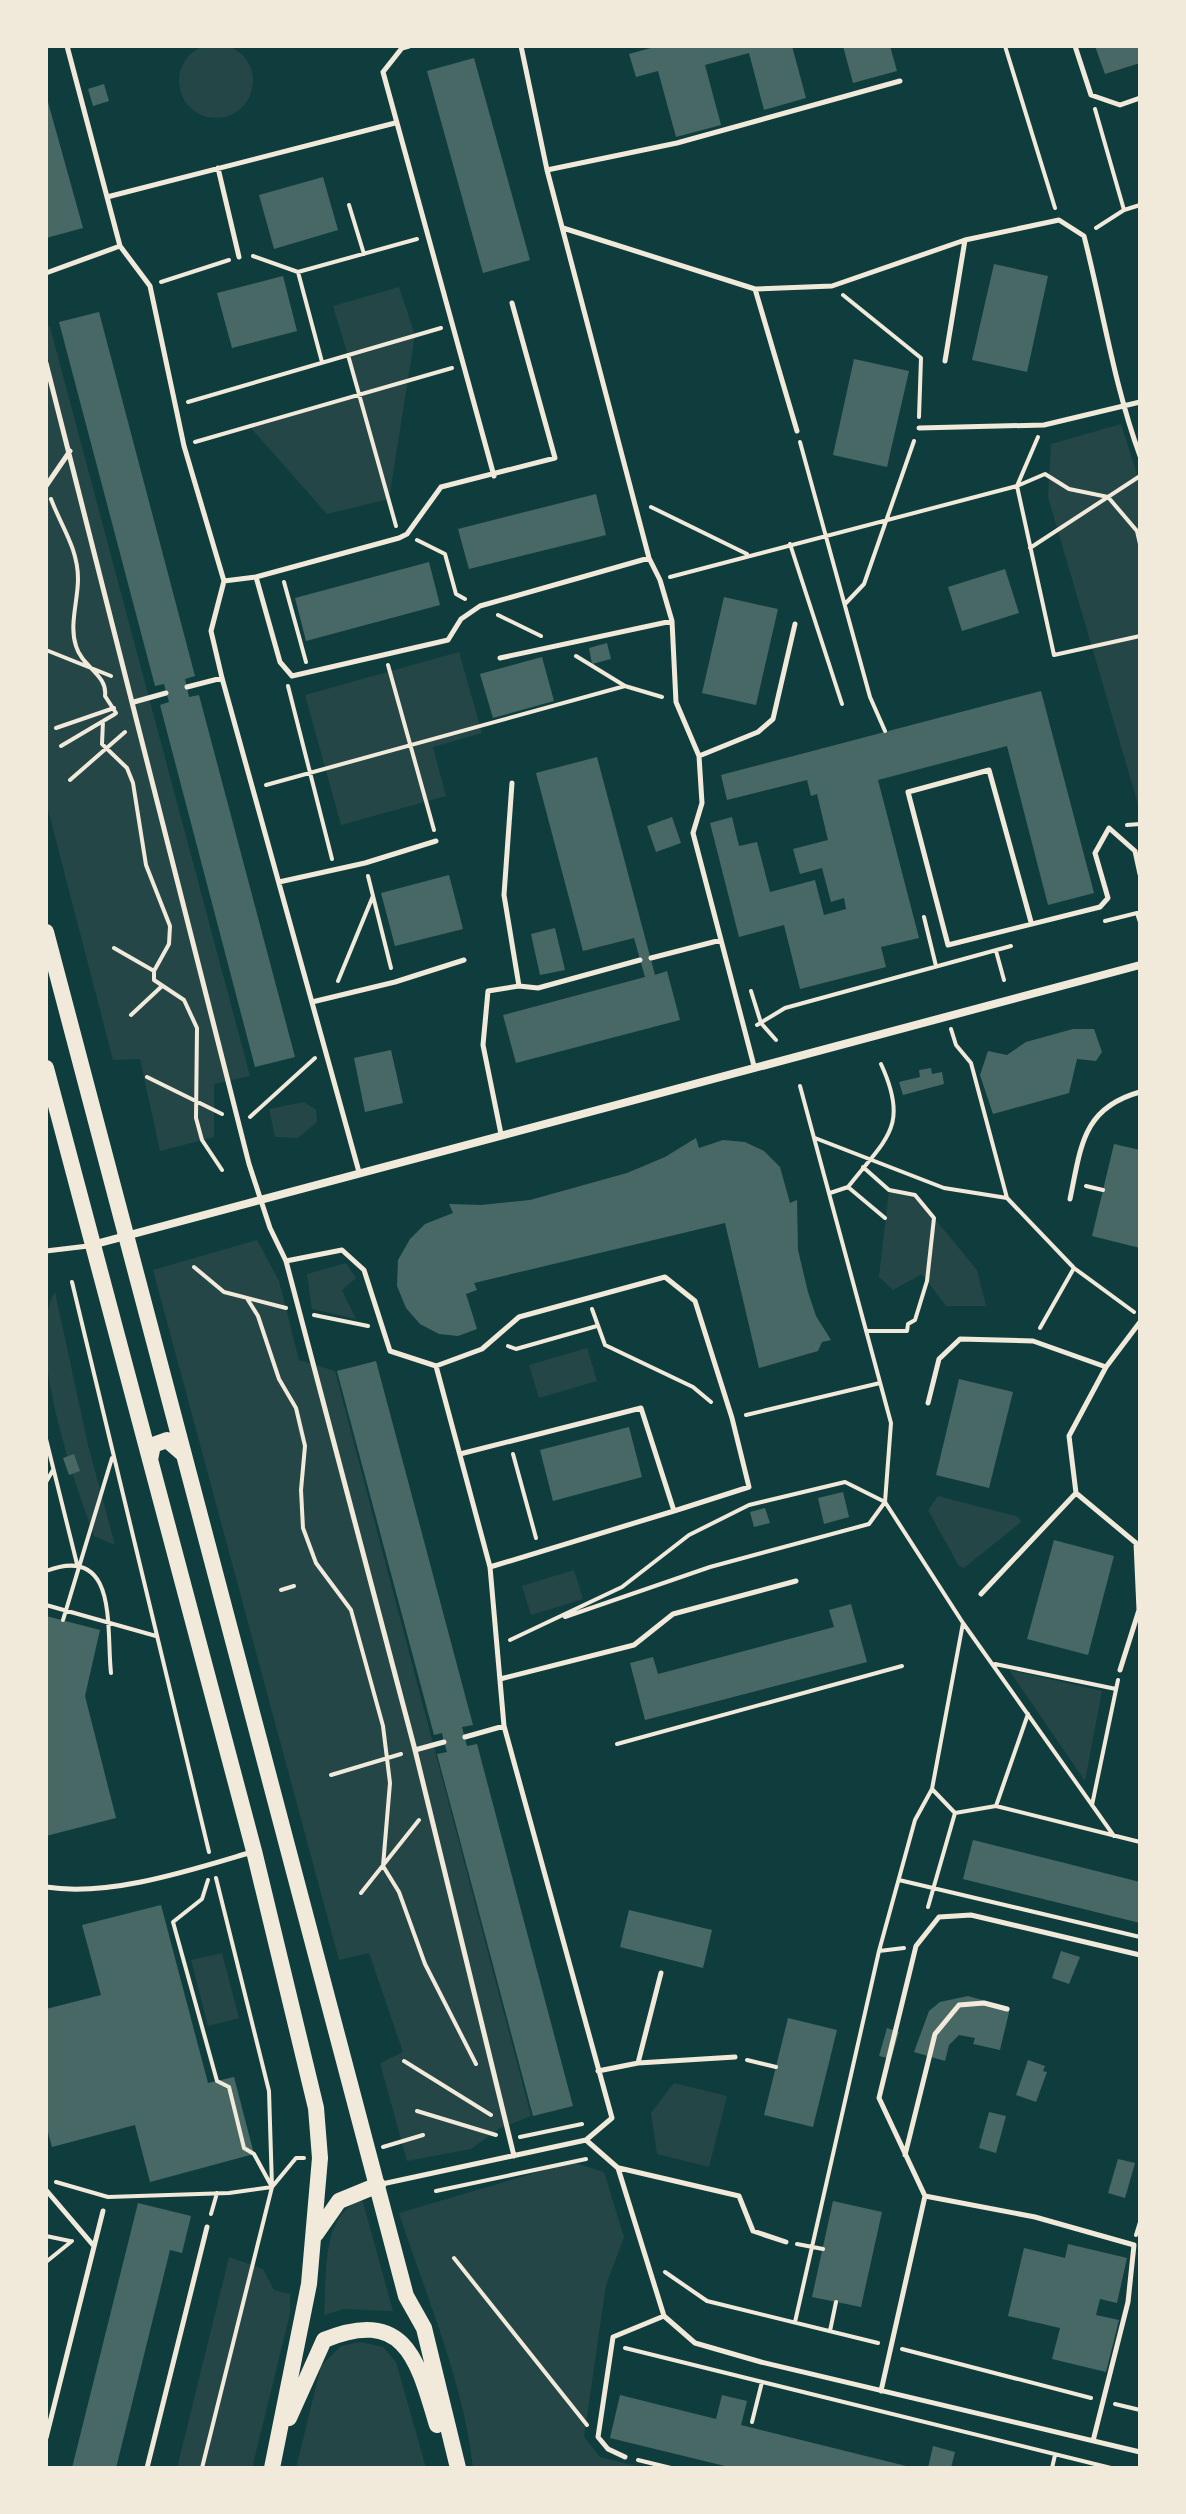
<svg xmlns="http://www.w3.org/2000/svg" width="1186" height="2514" viewBox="0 0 1186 2514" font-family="Barlow,sans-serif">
<rect width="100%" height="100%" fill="#0f3d3e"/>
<!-- green -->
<path fill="#244646" d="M179 81a37 37 0 1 1 74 0a37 37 0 1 1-74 0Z
M399,287l16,48 -26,164 -62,15 -77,-87 110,-32 -27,-89z
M46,324l4,3 200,749 -36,8v53l-54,14 -20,-92 -27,1 -67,-258z
M1121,424l19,60v327l-92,-314 3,-53z
M459,652l23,81 -49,14 13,49 -105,29 -36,-130z
M304,1102l12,8 1,12 -19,16 -23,-1 -6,-28z
M889,1190l26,5 62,75 9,36h-40l-24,-32 -29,16 -14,-13z
M257,1240l22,41 20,79 36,11 196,745 -31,12 -29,21 -64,12 -27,-98 23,-11 -34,-99 -30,7 -186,-690z
M346,1263l10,15 -14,12 14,29 -44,-10 -5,-35z
M55,1292l33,153 27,100 -21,-9c-19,-53 -70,-195 -39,-244z
M587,1348l10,33 -58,17 -10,-33z
M938,1496l81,21 2,5 -57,46 -5,-2 -31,-56z
M574,1570l9,29 -52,16 -9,-29z
M1009,1670l93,21 -17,90z
M222,1953l17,65 -31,8 -17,-66z
M674,2083l53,13 -18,71 -52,-13 -6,-41z
M572,2162l32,10 20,65 -18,48 -22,152 16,20 44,11h-171c-10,-89 -47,-171 -74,-255z
M362,2199l31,112 -49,-2 -20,6c3,-37 -4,-100 38,-116z
M229,2257l34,12 11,21 16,4v20l-38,154h-75z
M360,2342l23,5 13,15 30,106h-130l25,-102 20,-20z"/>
<!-- building -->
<path fill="#486865" d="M658,46h134l14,52 -42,12 -15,-57 -44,12 16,60 -45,12 -18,-66 -22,6 -7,-23z
M843,46h47l7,25 -44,12z
M1095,46h45v17l-35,11z
M474,58l56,202 -47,13 -56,-202z
M104,84l5,17 -16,5 -5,-17z
M46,95l37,133 -37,10z
M323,177l15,53 -64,19 -15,-54z
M994,264l54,12 -21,96 -55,-12z
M283,276l14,55 -65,17 -15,-55z
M99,312l96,364 -10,3 4,18 10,-2 96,362 -40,10 -95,-362 9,-3 -5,-18 -9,2 -96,-364z
M854,359l55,12 -22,96 -54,-12z
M596,494l10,41 -137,34 -11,-40z
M429,562l11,43 -134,36 -11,-43z
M1005,569l14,44 -57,18 -14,-44z
M724,597l54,12 -22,96 -54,-12z
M607,643l4,16 -19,5 -3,-16z
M542,657l12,44 -61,17 -13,-44z
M1041,691l53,202 -46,12 -41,-159 -129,34 41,158 -38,9 5,20 -86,22 -16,-64 -45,12 -29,-114 22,-6 7,29 18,-4 13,50 45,-12 9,35 22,-6 -2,-11 -13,4 -9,-34 -22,6 -7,-25 35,-9 -11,-46 -6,2 -4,-16 -80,20 -6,-25z
M597,757l58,218 12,-4 13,49 -164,43 -13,-48 142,-38 -11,-39 -51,13 -47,-178z
M672,817l9,26 -25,9 -9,-26z
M449,875l14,54 -68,17 -14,-53z
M555,928l10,42 -25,5 -9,-41z
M1073,1029h21l8,23 -6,9 -19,-2 -8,34 -76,21 -13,-39 8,-24 19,4 19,-13z
M391,1050l12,53 -38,9 -11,-54z
M931,1068l1,6 10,-2 2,12 -41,11 -4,-13 21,-5 -1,-7z
M696,1138l3,10 24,-8 22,2 19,9 16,16 10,36 7,-3 1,50 10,42 8,24 15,24 -9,2 -4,9 -59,17 -34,-145 -251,60 3,7 -11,4 11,35 -19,7 -19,-2 -19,-10 -14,-16 -9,-22 1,-26 12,-21 15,-15 28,-11 -4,-9 32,1 49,-5 97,-27 38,-16z
M1114,1144l26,6v98l-48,-12z
M376,1361l97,364 -11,2 5,19 10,-2 96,362 -40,10 -96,-362 10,-2 -3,-10 -2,-9 -8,2 -97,-364z
M959,1379l54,13 -24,96 -53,-13z
M629,1427l13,50 -89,24 -13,-51z
M74,1454l6,17 -11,4 -6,-17z
M843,1492l6,25 -25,7 -6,-26z
M765,1508l5,15 -16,4 -4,-15z
M1054,1540l60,16 -26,99 -61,-16z
M851,1604l16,58 -222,58 -15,-57 23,-6 5,17 176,-47 -5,-17z
M46,1616l54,14 -15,66 31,122 -70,18z
M973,1840l167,42v41l-177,-44z
M161,1905l47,178 26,-6 20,77 -104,28 -15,-57 -83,22 -6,-22v-116l55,-14 -19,-70z
M629,1910l83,20 -9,38 -83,-21z
M1061,1951l19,6 -11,27 -17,-6z
M968,1996l42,12 -10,42 -27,-6 2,-6 -16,-3 -10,10 -4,16 -31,-9 15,-41 11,-9z
M788,2018l49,12 -24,97 -49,-12z
M887,2028l12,4 -8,27 -12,-3z
M1028,2060l17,6 -2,5 4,1 -11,30 -20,-7z
M989,2112l17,4 -10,37 -17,-5z
M1118,2159l17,4 -10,35 -17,-5z
M833,2201l49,11 -21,95 -49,-10z
M138,2203l53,13 -9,37 -12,-3 -54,218h-44z
M1068,2244l59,14 -10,45 -17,-4 -4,16 23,5 -13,52 -54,-13 8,-31 -52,-12 16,-68 41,10z
M620,2395l96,24 6,-24 25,6 -6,24 173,43h-181l-123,-30z
M933,2446l22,6 -4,16h-23z"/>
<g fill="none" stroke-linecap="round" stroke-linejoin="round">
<!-- path -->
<path stroke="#f1e9da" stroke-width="4" d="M1005,46l50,162
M1095,109l29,101
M349,205l15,49
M1096,228l28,-18 16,-5
M253,256l45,16 119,-33
M298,272l24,90
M161,282l68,-22
M843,295l78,63 -2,59
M348,355l48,171
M188,402l253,-74
M195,442l257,-74
M800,442l70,255 15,34
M51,499c10,27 27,49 27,80 0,22 -9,46 -2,67 6,21 32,29 29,50l11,17
M651,507l96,47
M417,540l28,14 11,40 9,5
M790,544l52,160
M1140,544l-3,-13 -29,-34 -39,-8 -24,-15 -28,12 37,169 86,-19
M1030,548l110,-72
M670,577l347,-91 21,-49
M284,582l22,80
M845,604l19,-20 50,-143
M498,615l43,21
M46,650l65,26
M576,656l49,30
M388,665l46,165
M288,686l44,173
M103,721l-1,23 25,24 6,15 13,82 24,61 -1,18 -15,27v9l30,20 13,28 -1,90 6,22 20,30
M56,728l58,-20
M61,746l54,-32
M70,780l55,-48
M266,785l359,-99 37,11
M1127,825l13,-1
M368,876l23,92
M924,917l12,49
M1105,921l32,-8 3,9
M114,948l40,23
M996,951l8,29
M338,981l35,-85
M751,991l10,32 15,17
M131,1015l30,-28
M757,1025l28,-17 226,-62
M951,1029l5,16 15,18 36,135 67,70 60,44
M147,1077l75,37
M800,1086l91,337 -6,79 78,121 151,213
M250,1117l65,-59
M815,1138l129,50 63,10
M863,1167l26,23 26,5 19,23 -7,63 -12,39 -7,4 -1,7h-41
M1086,1186l17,4
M848,1187c38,-49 62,-60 33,-123
M830,1193l18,-6 37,31
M194,1267l30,25 62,16
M72,1282l137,570
M248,1300l10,16 21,63 17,29 9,38 -4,44 2,38 13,35 35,47 32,116 7,57 -7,83 16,26 26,72 51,100
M592,1309l13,36 88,42 18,15
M314,1315l54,11
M1040,1328l34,-60
M508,1346l8,3 81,-23
M746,1415l134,-32
M46,1439l31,125
M513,1454l23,84
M46,1482l7,-12
M46,1571c73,-28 60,58 65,102
M281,1590l13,-4
M46,1605l110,31
M63,1620l49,-162
M510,1640l112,-53 67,-52 60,-30 96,-23 40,20 -16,22 -159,43 -145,50
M995,1664l121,25
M617,1744l285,-78
M331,1775l70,-21
M932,1789l23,24
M1092,1805l26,-125
M996,1806l32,-92
M208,1880l-6,19 -29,23 44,159 12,6 15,61 10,6 18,33
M899,1880l241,57
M361,1893l58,-73
M928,1907l27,-94 41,-7 144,36
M879,1951l25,-3
M747,2060l29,7
M404,2061l87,54
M417,2111l79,24
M520,2137l62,-13
M383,2147l40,-12
M56,2182l52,15 121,-4 43,-6 24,-29h8
M436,2191l150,-32
M211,2214l6,-21
M1136,2235l4,-13
M46,2236l24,5
M797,2244l26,5
M454,2258l133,167
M46,2262l26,-21
M665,2272l42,29 171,42
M795,2322l84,-371 36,-131 17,-31 31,-166
M830,2331l6,-29
M625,2348l486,120
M902,2349l189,49
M1115,2404l25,6
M752,2422l10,-40
M638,2460l33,8
M202,2468l70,-281 -3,-96 -53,-213
M1052,2468l3,-13"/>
<!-- service -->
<path stroke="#f1e9da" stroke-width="5" d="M67,46l53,200 30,40 34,160 40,135 -13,50 11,47 137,494
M409,46l-7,2 -19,24 111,404
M521,46l26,124 102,388 11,22 12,41 4,81 23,54 3,47 -9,30 61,233
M1075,46l16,49 29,10 20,-7
M218,168l21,89
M547,170l130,-27 223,-62
M107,197l288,-74
M563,228l192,61 77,-3 133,-46 94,-20 25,16c19,74 30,149 56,220
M46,273l74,-27
M755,289l42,142
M945,361l20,-121
M46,363l203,801 21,64 16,33 129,489 99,406
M919,428l125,-3 96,-23
M46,486l24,-35
M256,577l24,85 12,14 156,-36 13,-21 19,-13 169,-48
M224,581l32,-4 143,-39 8,-4 34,-47 114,-29 -43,-155
M500,658l172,-37
M187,687l35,-9
M134,702l32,-9
M699,756l59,-24 15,-13 22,-95
M512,783l-8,112 15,91
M279,882l86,-19 71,-22
M1031,922l-42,-152 -81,22 40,153 152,-38 8,-9 -13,-45 14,-25 26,23 5,23
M651,958l70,-18
M312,1002l83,-20 69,-22
M501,1134l-18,-89 5,-54 31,-5 19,2 102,-28
M1070,1199c11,-52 12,-91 70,-107
M46,1251l42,-5
M286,1261l56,-11 22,20 26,81 46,15 46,-17 37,-32 146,-40 30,24 37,117 17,69 -75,24
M436,1366l54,201 14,159 108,392 -26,22
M928,1403l11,-44 21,-20 73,2 73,26
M460,1454l181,-46 33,103 -184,56
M981,1594l95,-101
M1120,1670l19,-60 -3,-67 -60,-50 -7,-57 37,-69 34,-45
M500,1679l134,-34 39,-31 123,-33
M465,1737l39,-11
M415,1750l29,-8
M46,1887c64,10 145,-17 206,-35
M638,2063l23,-90
M598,2071l40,-8 97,-6
M905,2155l30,-121 24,-29 25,-2 23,6
M619,2168l120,28 14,35 33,11
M382,2184l204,-44 32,28 46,148 31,27 66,19 379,90
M46,2190l47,55
M925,2196l110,21 99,28 -6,57 -35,139
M881,2391l44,-195 -46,-98 37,-152 23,-29 32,-2 169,40
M46,2438l57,-227
M625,2457l-17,-8 -10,-12 15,-100 51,-21
M147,2468l60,-241"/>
<!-- minor -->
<path stroke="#f1e9da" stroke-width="8" d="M92,1245l1048,-280"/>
<!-- primary -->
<path stroke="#f1e9da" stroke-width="16" d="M46,932l360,1364 18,32 34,140
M46,1068l208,783 62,257 4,50 -11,126 -37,184
M150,1460l3,-15 14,-5 15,13
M316,2234l23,-33 39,-16
M289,2418l35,-78c82,-34 94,22 113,85"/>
</g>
<!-- border -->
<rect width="1186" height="2514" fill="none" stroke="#f1e9da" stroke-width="96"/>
</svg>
